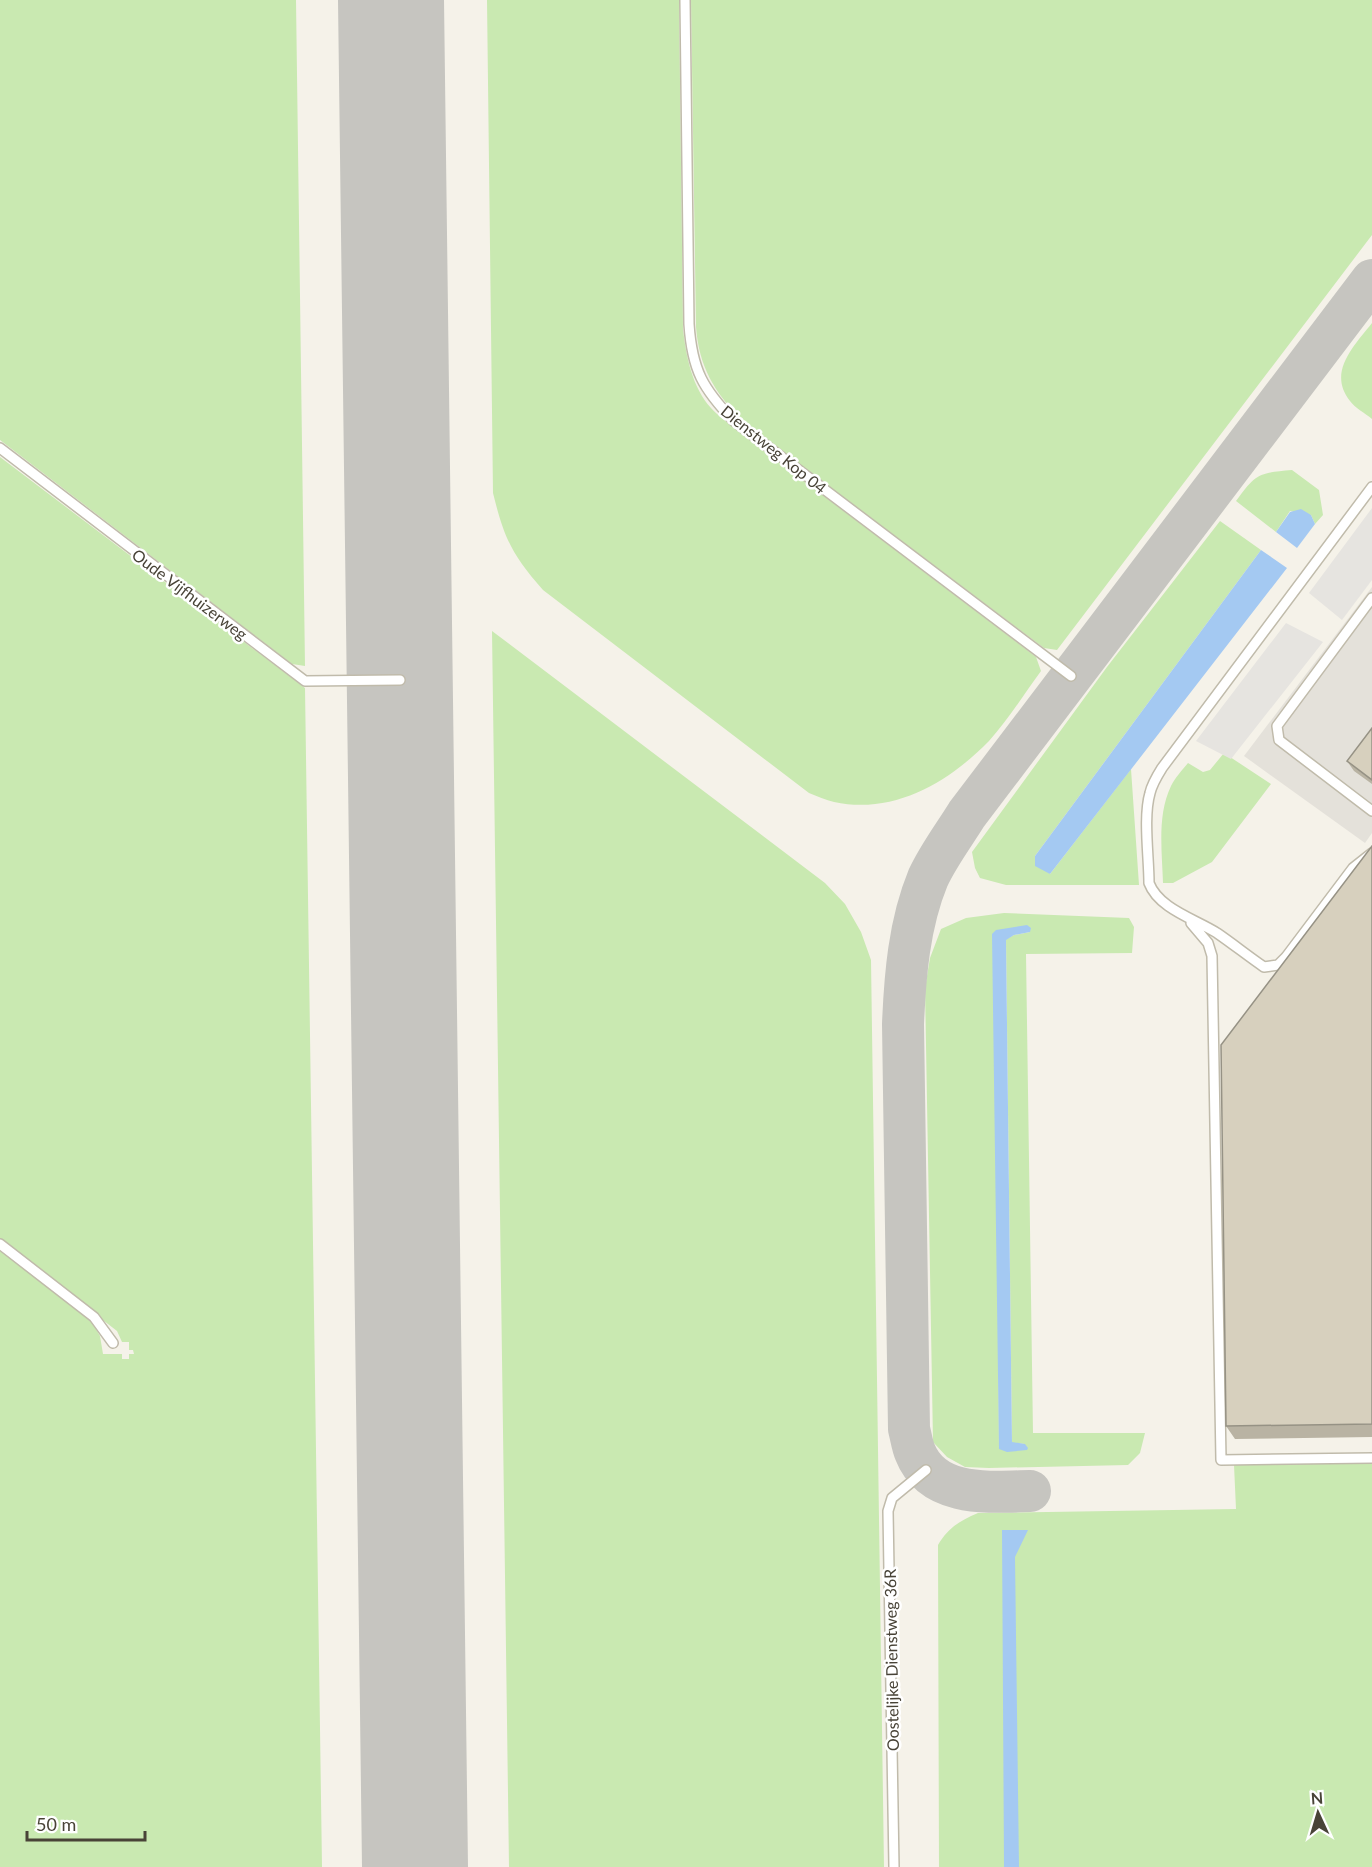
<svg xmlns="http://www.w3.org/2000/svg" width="1372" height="1867" viewBox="0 0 1372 1867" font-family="Lato,sans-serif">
<rect width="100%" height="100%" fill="#f5f2e9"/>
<!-- industrial -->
<path fill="#e4e1da" d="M1372,587v246l-7,10 -121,-87z"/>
<!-- green -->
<path fill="#c9e9b1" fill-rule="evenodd" d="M0,0h296l9,666 -13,-2 -292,-224z
M487,0h192l4,329c3,27 9,58 28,79 6,7 15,13 22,19l303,230 5,14c-17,23 -33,49 -52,70 -40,41 -95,74 -155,61 -8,-2 -17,-6 -25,-9l-266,-203c-31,-35 -39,-52 -50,-97z
M691,0h681v235l-315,415 -13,-2 -303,-228c-27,-29 -42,-53 -45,-93z
M1372,323v96c-7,-6 -17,-11 -22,-18 -23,-29 4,-55 22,-78z
M0,457l305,231 17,1179h-322v-618l90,70 10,17 3,18h19v5h7v-5h5l-1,-4h-4v-8h-7l-5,-11 -117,-91z
M1292,470l27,20 4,25 -8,9 -4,-9 -21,-4 -14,21 -40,-31c20,-27 21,-28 56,-31z
M1220,521l41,29 -226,306 15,18 81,-105 8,116h-133l-26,-7 -5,-10 -3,-16 135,-185z
M492,631l333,252 20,21 16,28 10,28 13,907h-375z
M1224,753l47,31 -59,78 -39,21h-10c-1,-32 -6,-68 8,-97 4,-8 11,-16 17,-23l15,9 7,-2z
M1004,913l125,5 5,9 -2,26 -106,1 7,479h112l-5,20 -12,12 -139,3 -24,-1 -18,-10 -14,-15 -8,-454 5,-30 11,-29 25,-11zM996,930l34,2 -16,3 -8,4 6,504 13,1 -26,5z
M1372,1463v404h-433l-1,-322c10,-17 21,-24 40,-32l258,-4 -2,-44z"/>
<!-- parking -->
<path fill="#e6e4e0" d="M1372,508v72l-30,40 -33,-27z
M1286,623l37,19 -92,117 -35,-18z"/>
<!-- water -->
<path fill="#a4c9f2" d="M1301,509l10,6 4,9 -18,24 -21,-16 14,-20z
M1261,550l26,18 -237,306 -15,-8v-10z
M1027,925l4,3 -1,4 -16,3 -8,5 6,502 13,2 3,4 -1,2 -20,2 -8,-3 -7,-515 4,-4z
M1002,1530h26l-13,27 4,310h-15z"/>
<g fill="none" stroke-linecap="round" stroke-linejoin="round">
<!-- taxiway -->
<path stroke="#c6c5c0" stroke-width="42" d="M1030,1491c-40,1 -97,7 -115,-39 -3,-7 -4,-16 -6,-23l-6,-405c2,-48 6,-100 25,-146 10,-22 26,-43 39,-64l405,-534"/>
<!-- runway -->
<path stroke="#c6c5c0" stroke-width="106" d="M391,0l24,1867"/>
<defs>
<path id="service" d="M685,0l4,324c3,46 14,65 45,97l337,255
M0,448l305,233 95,-1
M1372,487l-210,281c-5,8 -10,16 -12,25 -7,24 -1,64 -1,90 10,26 46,36 68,50 16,11 31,23 47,34l14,-2 8,-8 67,-89 19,-15
M1372,598l-95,128 2,14 93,71
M1191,923l17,20 4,13 9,504 151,-2
M0,1244l94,73 19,26
M894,1867l-6,-356 4,-13 34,-28"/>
</defs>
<!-- service casing -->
<use href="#service" stroke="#c0bbab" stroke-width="12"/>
<!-- service -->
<use href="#service" stroke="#fff" stroke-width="9"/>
</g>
<!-- wall -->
<path fill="#b9b3a3" d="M1372,728v56l-18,-13 -7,-10z
M1372,846v591l-137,2 -9,-13z"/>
<!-- building -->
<path fill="#d7d0be" stroke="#969285" stroke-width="1.5" d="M1372,728v52l-25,-19z
M1372,846v578l-146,2 -5,-381z"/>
<g text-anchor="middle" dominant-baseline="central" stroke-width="5" stroke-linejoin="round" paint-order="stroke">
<!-- street labels -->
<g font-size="16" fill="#484337" stroke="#fff">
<text transform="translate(774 449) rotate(39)">Dienstweg Kop 04</text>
<text transform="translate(190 594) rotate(37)">Oude Vijfhuizerweg</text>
<text transform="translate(891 1660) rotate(-91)">Oostelijke Dienstweg 36R</text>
</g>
</g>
<!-- north arrow -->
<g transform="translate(1318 1813) rotate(356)" stroke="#ffffff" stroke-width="4.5" paint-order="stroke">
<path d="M0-4.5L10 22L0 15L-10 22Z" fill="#484337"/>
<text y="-9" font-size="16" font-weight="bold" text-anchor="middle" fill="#484337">N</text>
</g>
<!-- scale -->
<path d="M27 1831v9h118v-9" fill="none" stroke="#484337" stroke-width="3"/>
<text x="36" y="1831" font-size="18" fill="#484337" stroke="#ffffff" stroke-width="4.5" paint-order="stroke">50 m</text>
</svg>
